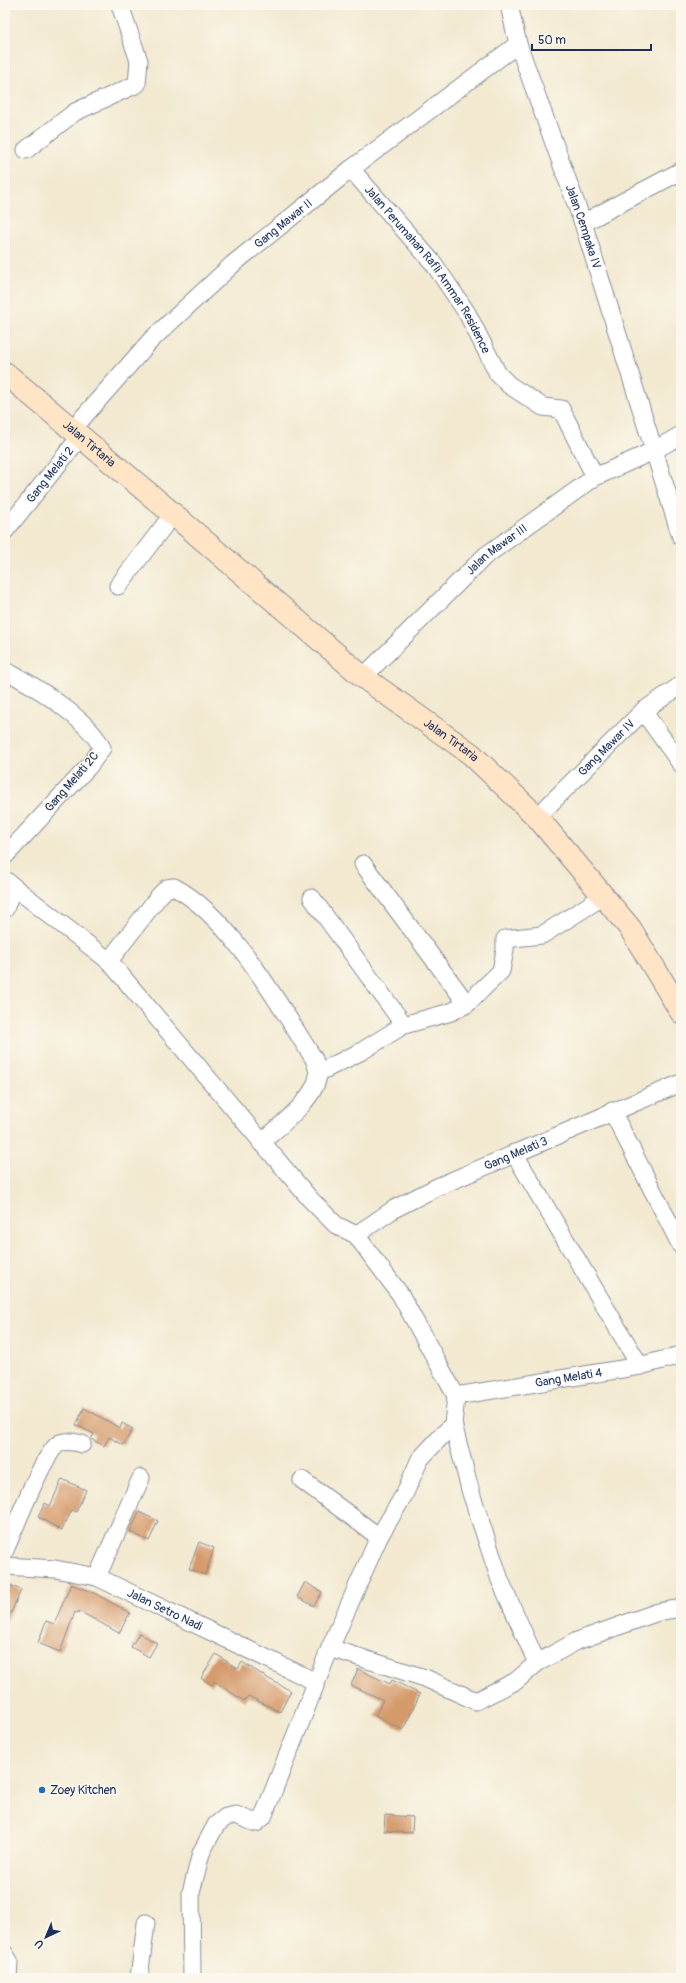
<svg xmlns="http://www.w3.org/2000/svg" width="686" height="1983" viewBox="0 0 686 1983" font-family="Pangolin,sans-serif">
<rect width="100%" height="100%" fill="#fbf7ec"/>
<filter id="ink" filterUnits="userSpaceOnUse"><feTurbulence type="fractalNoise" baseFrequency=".025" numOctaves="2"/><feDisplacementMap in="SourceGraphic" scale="8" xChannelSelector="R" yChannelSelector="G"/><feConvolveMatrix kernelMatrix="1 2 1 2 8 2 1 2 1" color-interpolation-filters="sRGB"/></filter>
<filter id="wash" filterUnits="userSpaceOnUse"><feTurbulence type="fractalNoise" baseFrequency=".012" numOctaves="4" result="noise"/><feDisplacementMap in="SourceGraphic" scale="16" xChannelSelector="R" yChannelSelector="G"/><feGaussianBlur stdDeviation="0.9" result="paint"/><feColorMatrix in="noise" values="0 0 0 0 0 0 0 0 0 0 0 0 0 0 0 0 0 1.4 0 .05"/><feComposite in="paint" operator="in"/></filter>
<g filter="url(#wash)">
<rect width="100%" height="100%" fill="#f2e9d0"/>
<g id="blocks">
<!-- building -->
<path fill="#d59a6b" d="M84,1408l36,20 2,-5 11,6 -10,16 -14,-8 -5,9 -13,-7 3,-5 -18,-9z
M62,1479l24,11 -10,22 -4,-2 -10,20 -24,-13 7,-14 5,3z
M139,1512l19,9 -9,20 -19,-9z
M199,1542l15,6 -9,27 -16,-6z
M305,1582l17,10 -8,14 -17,-9z
M5,1583l16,7 -16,36z
M71,1584l25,10 34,19 -11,20 -40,-22 -1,2 -3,-1 -15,40 -22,-9 8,-22 8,3z
M139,1633l18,10 -8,14 -18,-10z
M216,1654l22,15 4,-7 27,17 22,12 -11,21 -32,-16 -4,5 -30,-20 -2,4 -11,-7z
M358,1669l32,15 2,-4 28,14 -17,36 -28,-14 8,-16 -32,-15z
M385,1815l28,2 -1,16 -28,-2z"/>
</g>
</g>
<g filter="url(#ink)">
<use href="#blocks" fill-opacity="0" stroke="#868c97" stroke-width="1"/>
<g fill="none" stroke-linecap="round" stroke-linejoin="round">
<defs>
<g id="street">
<path id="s1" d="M509,5l9,39 65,179 98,314"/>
<path d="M26,150l49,-38 62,-28 2,-23 -19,-56"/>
<path id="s2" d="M351,169l83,95 33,49 31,61 11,11 34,22 18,2 34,68"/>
<path d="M583,223l98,-52"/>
<path id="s3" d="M72,430l79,-90 82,-76 118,-95 167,-125"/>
<path id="s4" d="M5,531l75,-94"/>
<path d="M118,586l55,-72"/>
<path d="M5,671c27,12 85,50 97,77l-12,17 -85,91"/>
<path id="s5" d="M363,677l122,-121 110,-79 58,-26 28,-16"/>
<path d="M643,711l38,53"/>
<path id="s6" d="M537,817l106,-106 38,-26"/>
<path d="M363,864l104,140"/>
<path d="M5,880l104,81 201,238 26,26 20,10 44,59 56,102 -3,28 18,69 29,87 37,83"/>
<path d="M312,898l92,127"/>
<path d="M5,909l8,-22"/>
<path d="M109,961l50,-65 8,-8 7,-1c57,30 105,118 140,172 1,4 4,10 4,15 -1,24 -40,53 -57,69"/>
<path d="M318,1073l44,-22 42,-26 47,-13 16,-8 34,-33 4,-21v-11l37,-4 62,-39"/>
<path d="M612,1111l69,135"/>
<path d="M514,1153l126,213"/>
<path id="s7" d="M356,1235l38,-26 43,-22 244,-104"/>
<path id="s8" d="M456,1396l184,-30 41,-11"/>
<path d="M302,1480l77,57"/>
<path d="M5,1550c9,-19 39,-100 55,-107 7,-3 15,-1 22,1"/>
<path id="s9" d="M5,1566l50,3 42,8 219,105"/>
<path d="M97,1577l44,-99"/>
<path d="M330,1648l95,30 51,23 40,-20 21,-18 40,-22 81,-29 23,-4"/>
<path d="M5,1954l4,7 -1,17"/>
<path d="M139,1978l7,-55"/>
<path d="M192,1978l-1,-85 10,-40 15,-28 10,-8 10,-2 20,8 7,-6 67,-169 49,-111 25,-42 16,-36 33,-35"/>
</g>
<g id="secondary">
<path id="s10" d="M5,373l168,141 190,163 108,77 66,63 93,111 51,84"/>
</g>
</defs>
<!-- street casing -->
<use href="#street" stroke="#868c97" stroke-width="19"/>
<!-- secondary casing -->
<use href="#secondary" stroke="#868c97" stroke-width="24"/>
<!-- street -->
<use href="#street" stroke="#fff" stroke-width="17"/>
<!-- secondary -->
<use href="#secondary" stroke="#ffe4c6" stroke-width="22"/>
</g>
</g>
<!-- markers -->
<circle fill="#1f6fb2" stroke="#fbf7ec" stroke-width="1.5" cx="42" cy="1790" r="4"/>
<g text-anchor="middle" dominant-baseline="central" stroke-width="3" stroke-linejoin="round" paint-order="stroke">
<!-- street labels -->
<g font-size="12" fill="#1b2f5e" stroke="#fbf7ec">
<text stroke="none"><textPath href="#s3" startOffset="296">Gang Mawar II</textPath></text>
<text stroke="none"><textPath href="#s1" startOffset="234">Jalan Cempaka IV</textPath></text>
<text stroke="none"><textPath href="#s2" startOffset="127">Jalan Perumahan Rafli Ammar Residence</textPath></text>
<text stroke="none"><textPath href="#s10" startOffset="110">Jalan Tirtaria</textPath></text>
<text stroke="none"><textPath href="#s4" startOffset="72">Gang Melati 2</textPath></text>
<text stroke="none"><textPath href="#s5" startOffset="185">Jalan Mawar III</textPath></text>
<text stroke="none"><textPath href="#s10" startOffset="578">Jalan Tirtaria</textPath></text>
<text stroke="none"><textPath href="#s6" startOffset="98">Gang Mawar IV</textPath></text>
<text transform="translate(72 782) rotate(-49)">Gang Melati 2C</text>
<text stroke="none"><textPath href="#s7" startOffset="180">Gang Melati 3</textPath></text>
<text stroke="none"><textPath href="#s8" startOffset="114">Gang Melati 4</textPath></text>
<text stroke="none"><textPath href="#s9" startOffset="168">Jalan Setro Nadi</textPath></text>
</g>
<!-- poi labels -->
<g font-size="12" fill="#1b2f5e" stroke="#fbf7ec" text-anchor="start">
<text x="50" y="1790">Zoey Kitchen</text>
</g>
</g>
<!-- margin -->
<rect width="686" height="1983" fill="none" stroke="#fbf7ec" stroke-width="20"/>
<!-- north arrow -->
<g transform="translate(46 1937) rotate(224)" stroke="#fbf7ec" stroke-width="3" paint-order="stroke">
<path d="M0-3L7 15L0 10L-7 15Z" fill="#1b2f5e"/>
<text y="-6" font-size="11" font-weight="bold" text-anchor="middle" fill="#1b2f5e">U</text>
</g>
<!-- scale -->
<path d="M532 44v6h119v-6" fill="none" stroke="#1b2f5e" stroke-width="2"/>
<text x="538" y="44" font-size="12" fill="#1b2f5e" stroke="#fbf7ec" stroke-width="3" paint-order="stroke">50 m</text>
</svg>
